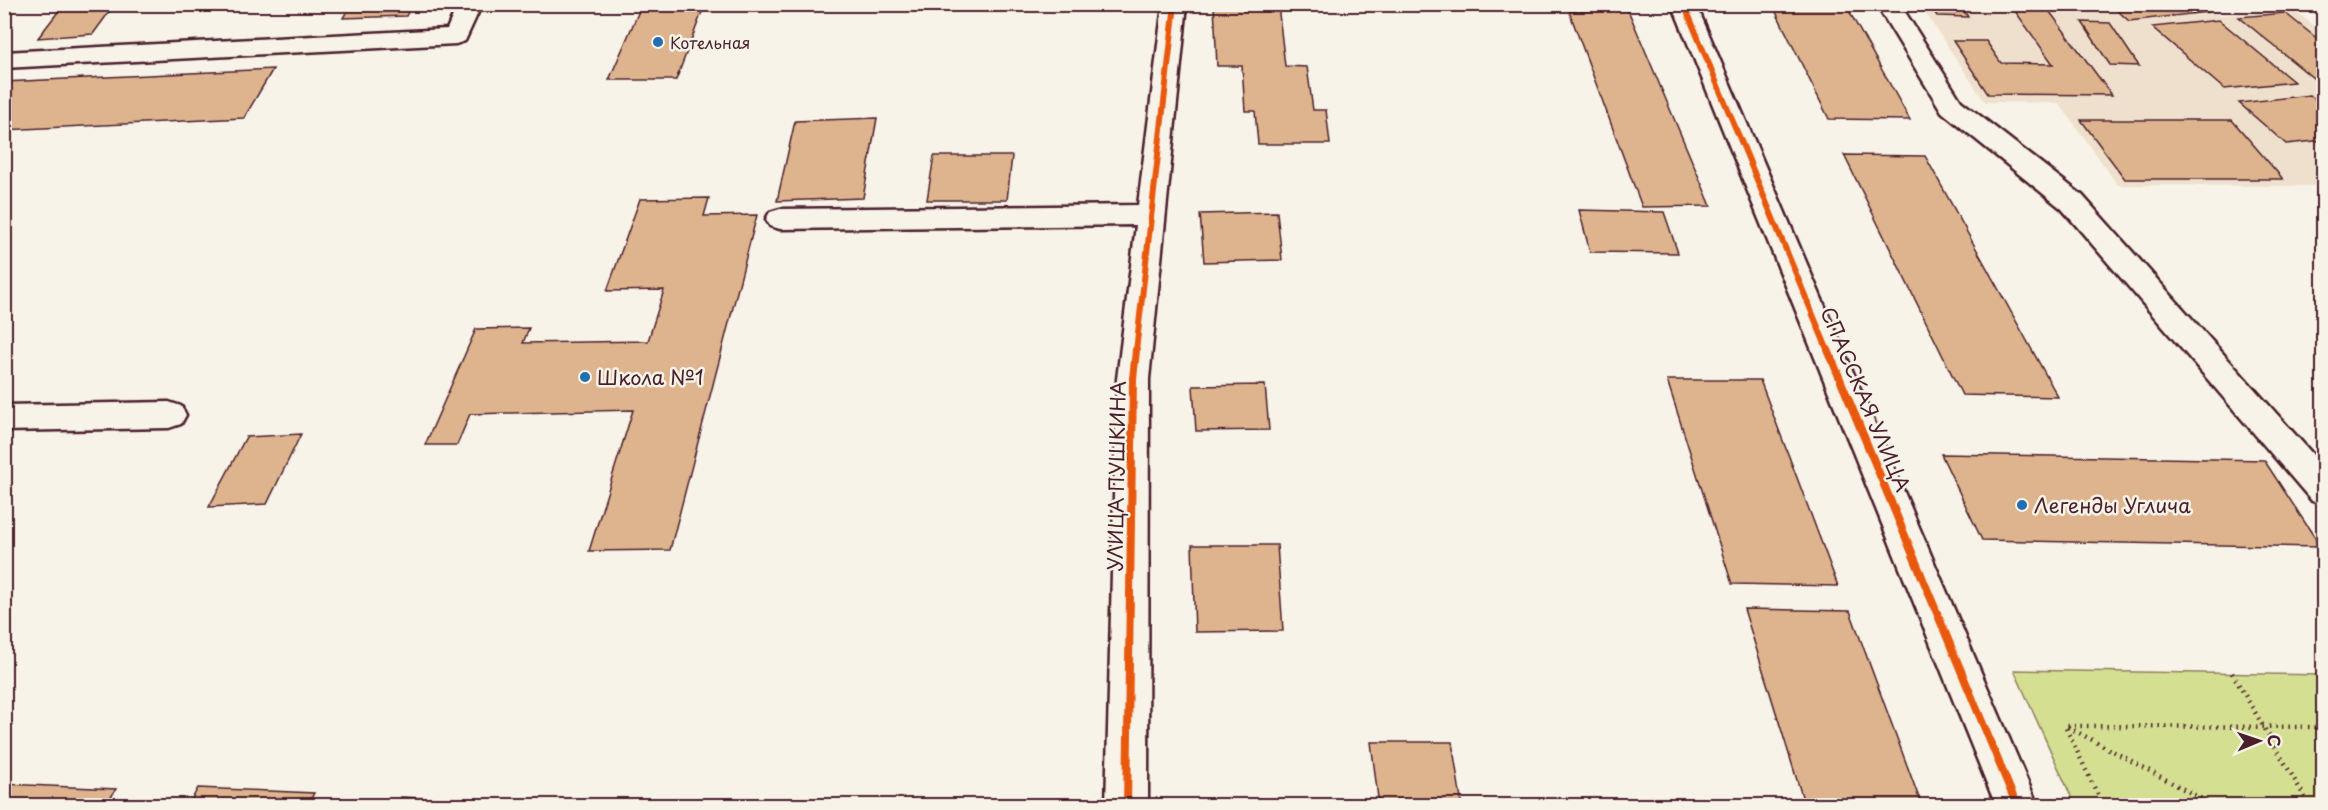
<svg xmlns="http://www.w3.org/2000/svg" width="2328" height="810" viewBox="0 0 2328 810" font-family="'Playpen Sans',sans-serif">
<rect width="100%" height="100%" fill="#f7f3e8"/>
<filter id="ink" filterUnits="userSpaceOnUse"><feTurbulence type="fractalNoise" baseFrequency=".0167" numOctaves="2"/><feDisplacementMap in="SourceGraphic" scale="12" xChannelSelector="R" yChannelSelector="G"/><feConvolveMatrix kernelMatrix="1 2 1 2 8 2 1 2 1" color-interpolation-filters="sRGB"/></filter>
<g filter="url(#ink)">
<!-- built -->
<path fill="#efe0cd" d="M2207,4l13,11 73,-6 30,24v155l-3,-2 -202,-1 -59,-82 -74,-1 -65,-97z"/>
<!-- green -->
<path fill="#d4df92" stroke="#8f7f5e" stroke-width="1.5" d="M2014,670l309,5v130h-248z"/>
<!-- building -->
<path fill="#ddb48d" stroke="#4a1f2b" stroke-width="1.5" d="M64,4h51l-22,30 -55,4z
M351,4h61l-6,12 -63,2z
M642,4h63l-29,76h-67z
M1248,4h68l-38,1 7,61 22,1 6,43h13l4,34h-72l-3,-33h-10l-3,-45h-25l-3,-60z
M1772,4h73l65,116 -81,-1z
M1929,4h31l8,13 -31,-1z
M2010,4h34l68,91 -124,-1 -35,-53h33l15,22 52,1z
M2110,4h88l10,8 -79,9z
M1628,10l83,196 -69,1 -73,-196z
M2285,13l39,31v43l-85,-70z
M2219,20l75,62 -70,7 -72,-62z
M2082,22l28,1 29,43 -29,-1z
M273,69l-29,49 -240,12v-48z
M2310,95l14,12v33l-38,4 -47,-41z
M877,118l-14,80 -86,3 18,-80z
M2081,120h151l51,59h-158z
M1844,155l81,1 133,241 -96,-2z
M934,156h78l-5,44h-80z
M709,198l-5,18 53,-1 -87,335 -81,1 44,-141 -163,4 -13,31h-32l51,-116 53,-1 -6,15 125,-2 16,-51 -57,1 33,-92z
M1579,210l85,2 14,41 -88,-1z
M1277,212l5,48 -78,2 -4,-48z
M1667,380h93l78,206 -106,-2z
M1265,385l4,45 -73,1 -3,-45z
M301,434l-34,70 -58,3 37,-70z
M1941,454l323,6 57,87 -339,-7z
M1192,545h85l6,86 -88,1z
M1744,609l106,2 72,195h-117z
M1371,742h81l10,64h-83z
M4,784l112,5 -10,17h-102z
M198,788l116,5 -7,13h-119z
M401,797l117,6 -1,3h-120z
M648,800l114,6h-115z"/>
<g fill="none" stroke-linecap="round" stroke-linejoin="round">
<defs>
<path id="minor" d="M458,4h24l-17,37 -9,3 -452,24v-16l443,-23z
M1163,4h24l-38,375 -1,427h-42l11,-427 19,-154 -356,4 -10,-3 -4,-7 4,-7 10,-3 358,-4z
M1672,4h24l342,802h-42z
M1876,4h24l61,97 121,94 242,272v38l-12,-4 -250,-292 -120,-97z
M169,402l12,4 5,9 -5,9 -12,4 -165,3v-26z"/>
</defs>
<!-- minor casing -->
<use href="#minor" stroke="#4a1f2b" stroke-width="5"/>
<!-- path -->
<path stroke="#4a1f2b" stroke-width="4.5" stroke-dasharray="1.5 5" stroke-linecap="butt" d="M2232,673l78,133
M2068,727l147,79
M2103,806l-38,-80 259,1"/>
<!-- minor -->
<use href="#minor" fill="#f7f3e8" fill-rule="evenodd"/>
<defs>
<path id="cycleway-far1" d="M1684,4l144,347
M1136,351l39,-347"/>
<path id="cycleway" d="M1828,350l189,456
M1127,806l6,-427 3,-29"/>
</defs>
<!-- cycleway-far1 casing -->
<use href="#cycleway-far1" stroke="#f7f3e8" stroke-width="9"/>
<!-- cycleway casing -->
<use href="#cycleway" stroke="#f7f3e8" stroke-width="12"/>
<!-- cycleway-far1 -->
<use href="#cycleway-far1" stroke="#e8590c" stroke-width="6"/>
<!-- cycleway -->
<use href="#cycleway" stroke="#e8590c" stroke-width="8"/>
</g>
</g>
<!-- markers -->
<g fill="#1f6fb2" stroke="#f7f3e8" stroke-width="2">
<circle cx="658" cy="42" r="6"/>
<circle cx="585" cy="377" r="6"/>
<circle cx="2022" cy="505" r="6"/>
</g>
<g text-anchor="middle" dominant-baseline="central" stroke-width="5" stroke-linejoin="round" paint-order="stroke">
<!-- far-poi labels -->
<g font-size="16" fill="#4a1f2b" stroke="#f7f3e8" text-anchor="start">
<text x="670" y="42">Котельная</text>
</g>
<!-- poi labels -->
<g font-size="20" fill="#4a1f2b" stroke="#f7f3e8" text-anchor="start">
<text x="597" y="377">Школа №1</text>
<text x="2034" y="505">Легенды Углича</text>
</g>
<!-- street labels -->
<g font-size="20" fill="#4a1f2b" stroke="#f7f3e8">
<text transform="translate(1866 399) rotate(67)">СПАССКАЯ УЛИЦА</text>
<text transform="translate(1116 476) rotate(-89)">УЛИЦА ПУШКИНА</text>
</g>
</g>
<!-- margin -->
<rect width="2328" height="810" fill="none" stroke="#f7f3e8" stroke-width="24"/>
<rect x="12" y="12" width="2304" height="786" fill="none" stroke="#4a1f2b" stroke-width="2" filter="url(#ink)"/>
<!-- north arrow -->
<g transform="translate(2259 741) rotate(88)" stroke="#f7f3e8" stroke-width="4.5" paint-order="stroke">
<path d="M0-4.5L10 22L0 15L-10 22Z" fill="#4a1f2b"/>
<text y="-9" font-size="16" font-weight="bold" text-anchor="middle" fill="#4a1f2b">С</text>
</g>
</svg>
